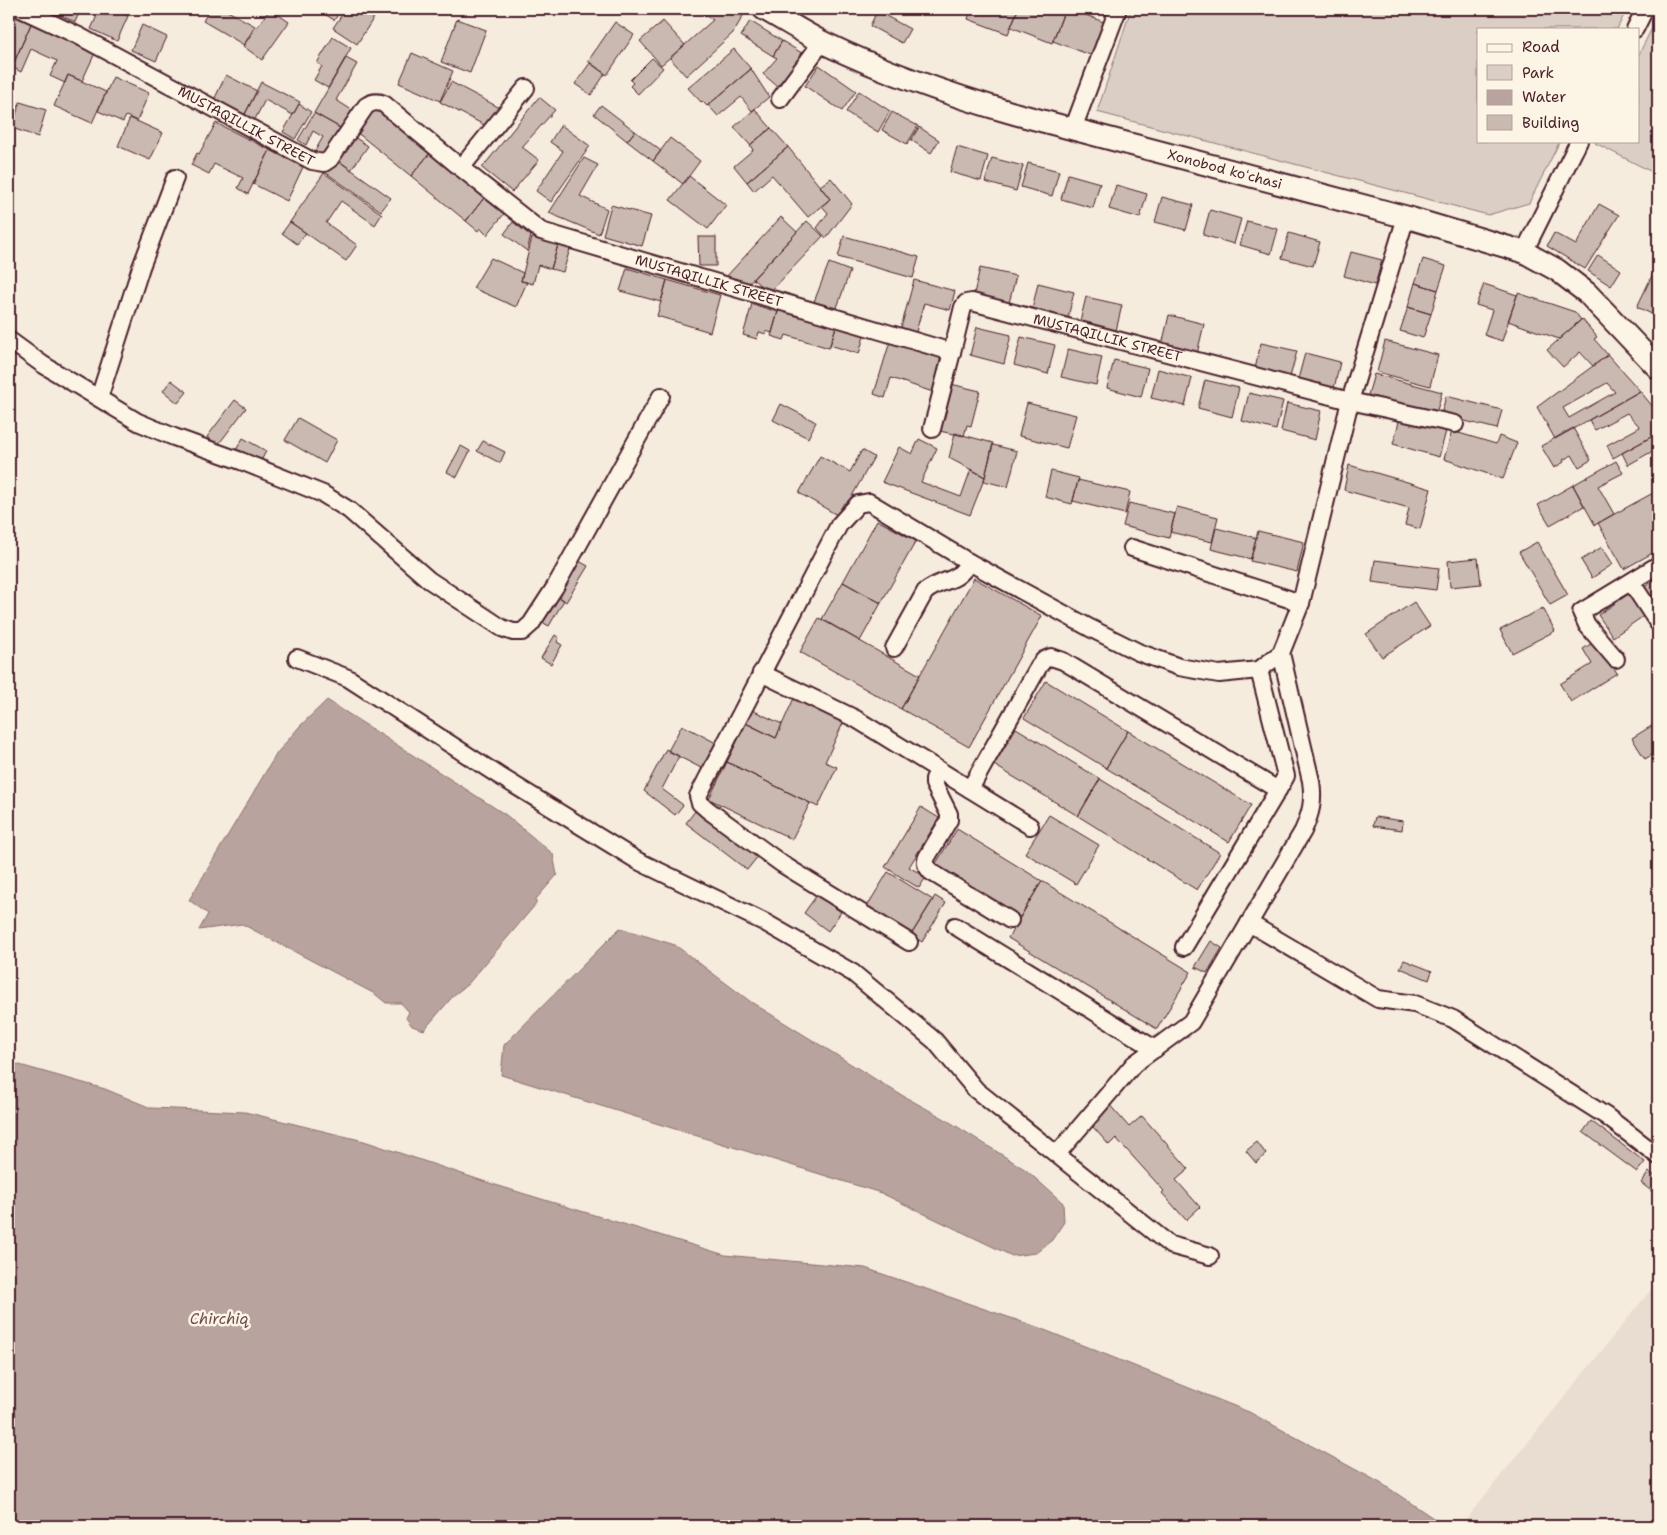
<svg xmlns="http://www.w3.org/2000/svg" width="1667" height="1535" viewBox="0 0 1667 1535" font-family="'Shantell Sans',sans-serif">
<rect width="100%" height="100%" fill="#f5ecde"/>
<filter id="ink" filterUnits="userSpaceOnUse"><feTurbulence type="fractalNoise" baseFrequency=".02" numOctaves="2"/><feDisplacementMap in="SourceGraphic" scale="10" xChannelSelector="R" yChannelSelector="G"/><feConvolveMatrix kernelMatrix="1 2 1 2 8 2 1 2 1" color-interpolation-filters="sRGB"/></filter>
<g filter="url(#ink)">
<!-- built -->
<path fill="#e8ddd0" d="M1658,1281v245h-196l-1,-1z"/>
<!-- green -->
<path fill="#dbcec4" stroke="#927678" d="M1131,9h496l-10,20h-139v112h82l-31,62 -41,12 -391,-103z
M1658,16v159l-63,-32 1,-2h42v-85z"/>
<!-- water -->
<path fill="#b8a39e" stroke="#8c6e70" d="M327,700l179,115 47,39 4,21 -21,24v5l-68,80 -14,11 -30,35 -12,-4 -6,-8 3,-6 -8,-9h-15l-11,-9 -133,-70 -43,6 9,-16 -19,-14 88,-147 22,-26z
M620,928l55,17 76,57 145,90 49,27 81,51 37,33 1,19 -12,18 -16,13 -24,3 -131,-63 -380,-118 3,-30z
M9,1062l96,27 46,19 94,4 119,29 125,42 236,72 140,13 172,59 212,85 135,73 61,41h-1436z"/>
<!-- building -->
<path fill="#cab9b1" stroke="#4a1f2b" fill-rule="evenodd" d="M50,9h31l-6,13 -25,-11z
M100,9h12l16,7 -11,25 -26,-12z
M210,9h14l31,17 -11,19 -41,-24z
M270,9l19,13 -27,38 -19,-14z
M317,9h25l-8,11z
M354,9h21l3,2 -21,33 -24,-16 12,-18 5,4z
M695,9h37l11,7 -10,17 -47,43 -16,-18 43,-38z
M801,9h13l-3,5z
M834,9h11l-2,4z
M971,9h47l-10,25 -40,-15z
M1018,9h47l-13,34 -41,-16z
M1065,9h6l35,14 -13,33 -40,-15z
M1094,9h13l-1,4z
M877,11l33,18 -8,14 -32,-17z
M9,14l22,10 -19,43 -3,-1z
M457,19l29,11 -16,43 -29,-11z
M663,21l22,24 -24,20 -21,-24z
M750,21l32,20 -9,15 -32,-20z
M615,22l19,13 -27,40 -19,-14z
M31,24l64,29 -13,28 -14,-6 -3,8 -15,-7 7,-15 -26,-12 -10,23 -9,-5z
M142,25l25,12 -11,24 -25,-11z
M333,37l18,11 -23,40 -14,-8 8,-14 -5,-3z
M782,41l23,14 -28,31 -14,-12 14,-16 -4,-2z
M734,49l17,20 -44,37 -5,-5 -1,1 -13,-14z
M412,53l41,18 -13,30 -41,-18z
M346,58l11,6 -21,36 19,12 -11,18 -30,-17z
M652,58l11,10 -25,26 -8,-8 3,-3 -3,-3z
M590,63l15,11 -14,21 -16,-11z
M819,65l37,26 -14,20 -37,-25z
M751,69l18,28 -17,14 -11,-14 -23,19 -10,-11z
M68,75l38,17 -14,31 -38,-17z
M226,75l31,16 -14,27 -30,-16z
M113,77l36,16 -12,28 -11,-5 -3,6 -25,-11z
M261,82l39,20 -7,13 -28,-15 -12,23 -10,-5z
M451,82l49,26 -10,20 -50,-26z
M859,91l31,20 -12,21 -32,-20z
M539,97l16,13 -33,37 17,13 -27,32 -30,-24z
M20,102l26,8 -8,27 -26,-9z
M299,104l12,8 -16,27 -12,-7z
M601,105l34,26 -8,10 -33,-27z
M374,108l56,45 -19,23 -56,-45z
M755,109l16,19 -21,17 -16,-18z
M892,112l26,14 -11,18 -25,-14z
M314,113l30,17 -16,28 -13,-7 8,-14 -10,-6 -7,14 -8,-5z
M130,118l33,15 -13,27 -32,-14z
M216,123l54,27 -22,44 -10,-6 5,-10 -29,-14 -5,10 -18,-9 6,-12 2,1z
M561,125l29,21 -39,56 -15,-11 27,-40 -13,-9z
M919,127l20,13 -8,13 -20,-13z
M771,128l17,19 -41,35 -13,-16 19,-16 -3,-5z
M635,131l26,20 -8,10 -26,-20z
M351,135l17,11 -17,24 -16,-12z
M670,138l30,23 -17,23 -30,-23z
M788,147l42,52 -22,18 -36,-42 -18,16 -7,-9z
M957,147l31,9 -7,25 -31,-9z
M270,150l33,17 -16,34 -34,-17z
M430,153l54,45 -18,23 -55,-45z
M335,158l56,40 -10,13 -56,-39z
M584,158l14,7 -18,31 27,13 -8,25 -50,-21z
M992,158l31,8 -7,25 -31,-9z
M1028,163l31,8 -7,25 -31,-9z
M324,173l58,41 -7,11 -34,-24 -15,22 31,22 -11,16 -56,-39z
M1068,174l32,9 -7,25 -32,-9z
M689,176l37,29 -18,24 -38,-29z
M831,178l21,26 -26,34 -9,-10 11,-15 -6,-7 8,-7 -10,-13z
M1116,185l31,9 -7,24 -31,-9z
M1162,197l31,8 -7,25 -31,-8z
M484,198l20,16 -17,21 -7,-7 -2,3 -12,-10z
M1599,204l20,11 -34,54 -38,-23 7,-13 22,12z
M611,205l40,11 -9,30 -39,-11z
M1210,210l31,9 -7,25 -31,-9z
M781,217l16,15 -52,55 -20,-9z
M807,221l16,15 -51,54 -11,-4 -8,-7z
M1247,221l31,8 -7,25 -31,-9z
M290,222l16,11 -9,11 -15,-11z
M513,222l18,14 -4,15 -23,-17z
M1289,233l31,9 -7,24 -31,-8z
M844,236l75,21 -6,21 -75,-21z
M698,237h18v29h-17z
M532,238l26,7 -7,24 -13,-4 -5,19 -12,-3z
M558,245l12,4 -7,23 -12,-3z
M1351,252l31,8 -7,25 -31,-9z
M1598,255l23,15 -10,16 -23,-15z
M491,258l32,15 -2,8 6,1 -11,25 -43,-19z
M1423,259l23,7 -8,24 -23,-7z
M829,263l21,8 -16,45 -22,-9z
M1658,263v54l-21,-10z
M627,268l40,12 -6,22 -41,-11z
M980,268l36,8 -8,31 -35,-9z
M667,280l53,15 -10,37 -53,-16z
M914,280l41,11 -5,19 -26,-7 -10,36 -15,-4z
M1038,283l36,9 -7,30 -36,-8z
M1415,283l23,7 -7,24 -23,-7z
M1484,284l33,11 -15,46 -18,-6 8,-25 -16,-5z
M1518,293l57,19 6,8 -22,19 -51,-18z
M1086,297l36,8 -7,30 -36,-9z
M752,304l26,8 -6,21 -6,-2v3l-7,-2 -2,7 -14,-4z
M780,304l58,17 -9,27 -43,-13 -2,5 -13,-4z
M1408,307l23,7 -8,24 -23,-7z
M1169,315l35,9 -7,30 -35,-9z
M1582,319l15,18 -3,2 14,16 -15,11 -13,-14 -17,15 -16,-17z
M838,321l28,8 -7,25 -29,-9z
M977,327l34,8 -7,29 -34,-9z
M1021,337l34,8 -7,29 -34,-9z
M891,338l56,18 -14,36 -42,-14 -6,20 -11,-4z
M1385,341l53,14 -8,31 -53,-14z
M1261,343l36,8 -8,30 -35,-8z
M1068,349l34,8 -6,28 -35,-8z
M1305,353l35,9 -7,31 -36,-10z
M1608,355l32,36 -85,48 -18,-32zM1607,383l8,9 -46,26 -6,-10z
M1114,360l34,8 -7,29 -34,-9z
M1158,369l34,9 -7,28 -34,-8z
M1374,374l68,18 -6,22 -68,-19z
M171,380l16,12 -9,11 -15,-12z
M1205,380l34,8 -7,29 -34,-9z
M951,384l29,7 -9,35 -4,-1 -3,11 -25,-5z
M1640,391l18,22v18l-7,6 -38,21 -6,-13 33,-18 -13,-14 -32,17 -6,-10z
M1249,393l34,8 -7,29 -34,-9z
M1446,396l56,14 -5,19 -56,-14z
M235,400l11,8 -28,37 -11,-8z
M1027,403l49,12 -9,33 -48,-12z
M1287,403l34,8 -6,29 -34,-9z
M781,404l35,18 -8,16 -35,-18z
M298,418l39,22 -12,23 -40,-23z
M1400,418l46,13 -7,26 -46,-13z
M1573,428l18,32 -12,7 -7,-12 -9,5 1,2 -10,6 -13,-22z
M1452,431l44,13 3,-8 18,7 -14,36 -59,-20z
M1658,431v17l-30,17 -6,-12 29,-16z
M955,433l38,10 -8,34 -36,-19z
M243,438l23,13 -6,12 -24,-13z
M919,439l18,9 -16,34 40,15 10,-28 14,8 -15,38 -88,-33 17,-35 13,7z
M483,441l22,11 -5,11 -23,-12z
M993,445l24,6 -9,36 -24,-6z
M461,446l9,5 -13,26 -10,-5z
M862,450l12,7 -27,48 -3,-2 -7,12 -38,-22 21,-37 30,16z
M1616,461l7,12 -25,13 16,28 -19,11 -22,-40z
M1349,465l82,24 -11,40 -15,-4 4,-17 -65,-18z
M1051,471l28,7 -7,26 -27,-7z
M1078,480l52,12 -5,22 -52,-13z
M1573,485l11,21 -34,19 -12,-20z
M1653,493l5,10v47l-34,19 -26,-46z
M1129,503l46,11 -6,24 -46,-12z
M1177,507l41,10 -6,25 -42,-10z
M877,520l39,21 -35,62 -38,-21z
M1216,528l40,10 -5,21 -40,-10z
M1258,531l46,11 -7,30 -47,-11z
M1537,542l31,53 -18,10 -31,-53z
M1602,547l11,17 -21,14 -11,-18z
M1478,558l3,26 -31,3 -2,-26z
M577,560l11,6 -22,36 -10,-7z
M1375,560l64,8 -3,22 -64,-8z
M974,578l68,38 -73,131 -68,-38z
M1658,578v27l-5,3 -12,-19z
M843,582l38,21 -21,38 -38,-22z
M1630,593l15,22 -32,22 -15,-22z
M556,595l8,5 -15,26 -9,-5z
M1414,602l16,24 -48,31 -16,-23z
M1543,608l12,23 -43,22 -12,-23z
M819,618l101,57 -19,34 -101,-57z
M555,635l4,3 -2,4 5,3 -11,19 -10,-6z
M1597,640l20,33 -46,29 -11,-18 32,-20 -9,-15z
M1046,681l82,50 -22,37 -82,-50z
M794,698l50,23 -19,41 12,5 -19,40 -91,-45 19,-39 30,15z
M750,709l32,15 -6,14 -33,-16z
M1658,722v29l-13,8 -13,-21z
M682,725l36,19 -13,26 -37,-19z
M1016,728l84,51 -22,37 -84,-51z
M1128,731l123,74 -22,37 -123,-74z
M666,749l13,7 -17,33 21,16 -8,10 -31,-24z
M727,762l83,41 -18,36 -83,-40z
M1100,779l120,74 -23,37 -119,-74z
M921,807l18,11 -30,49 17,10 -7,11 -34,-21z
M695,811l40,30 1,-2 22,17 -11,14 -61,-47z
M1049,815l50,30 -23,39 -51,-31z
M1375,817l28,4 -1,9 -29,-4z
M957,829l85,52 -22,36 -85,-52z
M888,872l45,28 -22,35 -45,-27z
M1042,881l149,91 -34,57 -149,-91z
M817,895l24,17 -13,19 -24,-18z
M935,896l11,7 -24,39 -11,-7z
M1211,941l11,7 -15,25 -12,-6z
M1404,960l28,11 -3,9 -29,-12z
M1108,1103l21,24 13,-11 47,53 -13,11 24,27 -14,13 -24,-27 2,-2 -48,-53 -7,7 -16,-18z
M1591,1121l54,41 -8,10 -54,-40z
M1257,1142l9,12 -10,9 -10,-12z
M1649,1172l9,6v18l-17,-13z"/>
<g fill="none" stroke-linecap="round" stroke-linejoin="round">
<defs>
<g id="minor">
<path id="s1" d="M21,9l58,27 233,125 12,2 6,-4 36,-53c6,-4 11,-5 18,-2l77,64 80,63 411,121 11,-45 3,-4 6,-1 378,99 105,23"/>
<path d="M1635,29l10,-20"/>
<path d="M780,99l42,-57"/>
<path d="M1073,129l45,-120"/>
<path d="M461,168l65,-80"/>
<path d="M1524,252l55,-111"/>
<path d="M9,340l33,24 96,58 36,15 67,24 82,33 26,16 80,70 73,48 11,4h9l9,-8 24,-37 106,-191"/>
<path d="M99,398l42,-131 34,-89"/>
<path d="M932,429l20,-77"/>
<path d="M1132,548l169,55"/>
<path d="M1631,582l27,41"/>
<path d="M894,648l31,-56c18,-15 31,-7 44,-30"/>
<path d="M297,658l51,20 150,97 140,86 128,62 87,50 82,68 41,49 194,155 40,11"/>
<path d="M1616,659l-29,-34 -6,-13 77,-47"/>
<path d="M761,673l95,46 174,107"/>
<path d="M939,770l-5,9v5l15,30v6l-22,37c-3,6 0,10 4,15l79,48"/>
<path d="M970,789l69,-123 5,-6 7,-3 12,4 215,129 8,-14 -27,-106"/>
<path d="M1249,923l129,76 37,5 38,15 153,97 52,40"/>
<path d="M955,926l200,123"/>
<path d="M909,942l-127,-78 -74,-54 -8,-7 -2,-7 141,-271 19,-21 11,-2 100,60 121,66 48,24 41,15 40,7 40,-4 22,-17 20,-50 49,-202 56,-184"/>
<path d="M1184,947l94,-157"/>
<path d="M1057,1154l77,-90 57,-42 112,-191c8,-18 11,-30 8,-50l-30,-128"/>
</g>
<path id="major" d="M764,9c20,11 40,24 60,34 62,30 126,52 192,71l390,103 118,35 33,18 30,23 71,75"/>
</defs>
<!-- minor casing -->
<use href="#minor" stroke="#4a1f2b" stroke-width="20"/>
<!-- major casing -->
<use href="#major" stroke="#4a1f2b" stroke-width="25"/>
<!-- minor -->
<use href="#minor" stroke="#fcf5e5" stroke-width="16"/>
<!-- major -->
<use href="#major" stroke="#fcf5e5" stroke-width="21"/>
</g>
</g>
<g text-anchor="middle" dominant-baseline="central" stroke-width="5" stroke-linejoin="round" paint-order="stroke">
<!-- street labels -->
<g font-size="14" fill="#4a1f2b" stroke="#fcf5e5">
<text stroke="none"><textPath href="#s1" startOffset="254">MUSTAQILLIK STREET</textPath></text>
<text transform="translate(1225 169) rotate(15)">Xonobod koʻchasi</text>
<text stroke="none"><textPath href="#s1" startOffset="808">MUSTAQILLIK STREET</textPath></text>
<text stroke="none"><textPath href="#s1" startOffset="1259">MUSTAQILLIK STREET</textPath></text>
</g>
<!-- water labels -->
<g font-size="15" font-style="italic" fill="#704d53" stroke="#fcf5e5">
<text x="219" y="1319">Chirchiq</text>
</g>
</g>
<!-- margin -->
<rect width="1667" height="1535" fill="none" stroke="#fcf5e5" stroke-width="30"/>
<rect x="15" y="15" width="1637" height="1505" fill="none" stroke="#4a1f2b" stroke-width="2" filter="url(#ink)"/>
<!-- legend -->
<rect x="1477" y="28" width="162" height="115" fill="#fcf5e5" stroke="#b59f9b"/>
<rect x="1487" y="44" width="25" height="8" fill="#fcf5e5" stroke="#b59f9b"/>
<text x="1522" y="52" font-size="15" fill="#4a1f2b">Road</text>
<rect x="1487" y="65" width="25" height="15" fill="#dbcec4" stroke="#b59f9b"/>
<text x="1522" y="78" font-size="15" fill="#4a1f2b">Park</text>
<rect x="1487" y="90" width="25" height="15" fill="#b8a39e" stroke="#b59f9b"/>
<text x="1522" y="102" font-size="15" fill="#4a1f2b">Water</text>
<rect x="1487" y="115" width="25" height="15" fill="#cab9b1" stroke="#b59f9b"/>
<text x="1522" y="128" font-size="15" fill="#4a1f2b">Building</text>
</svg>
